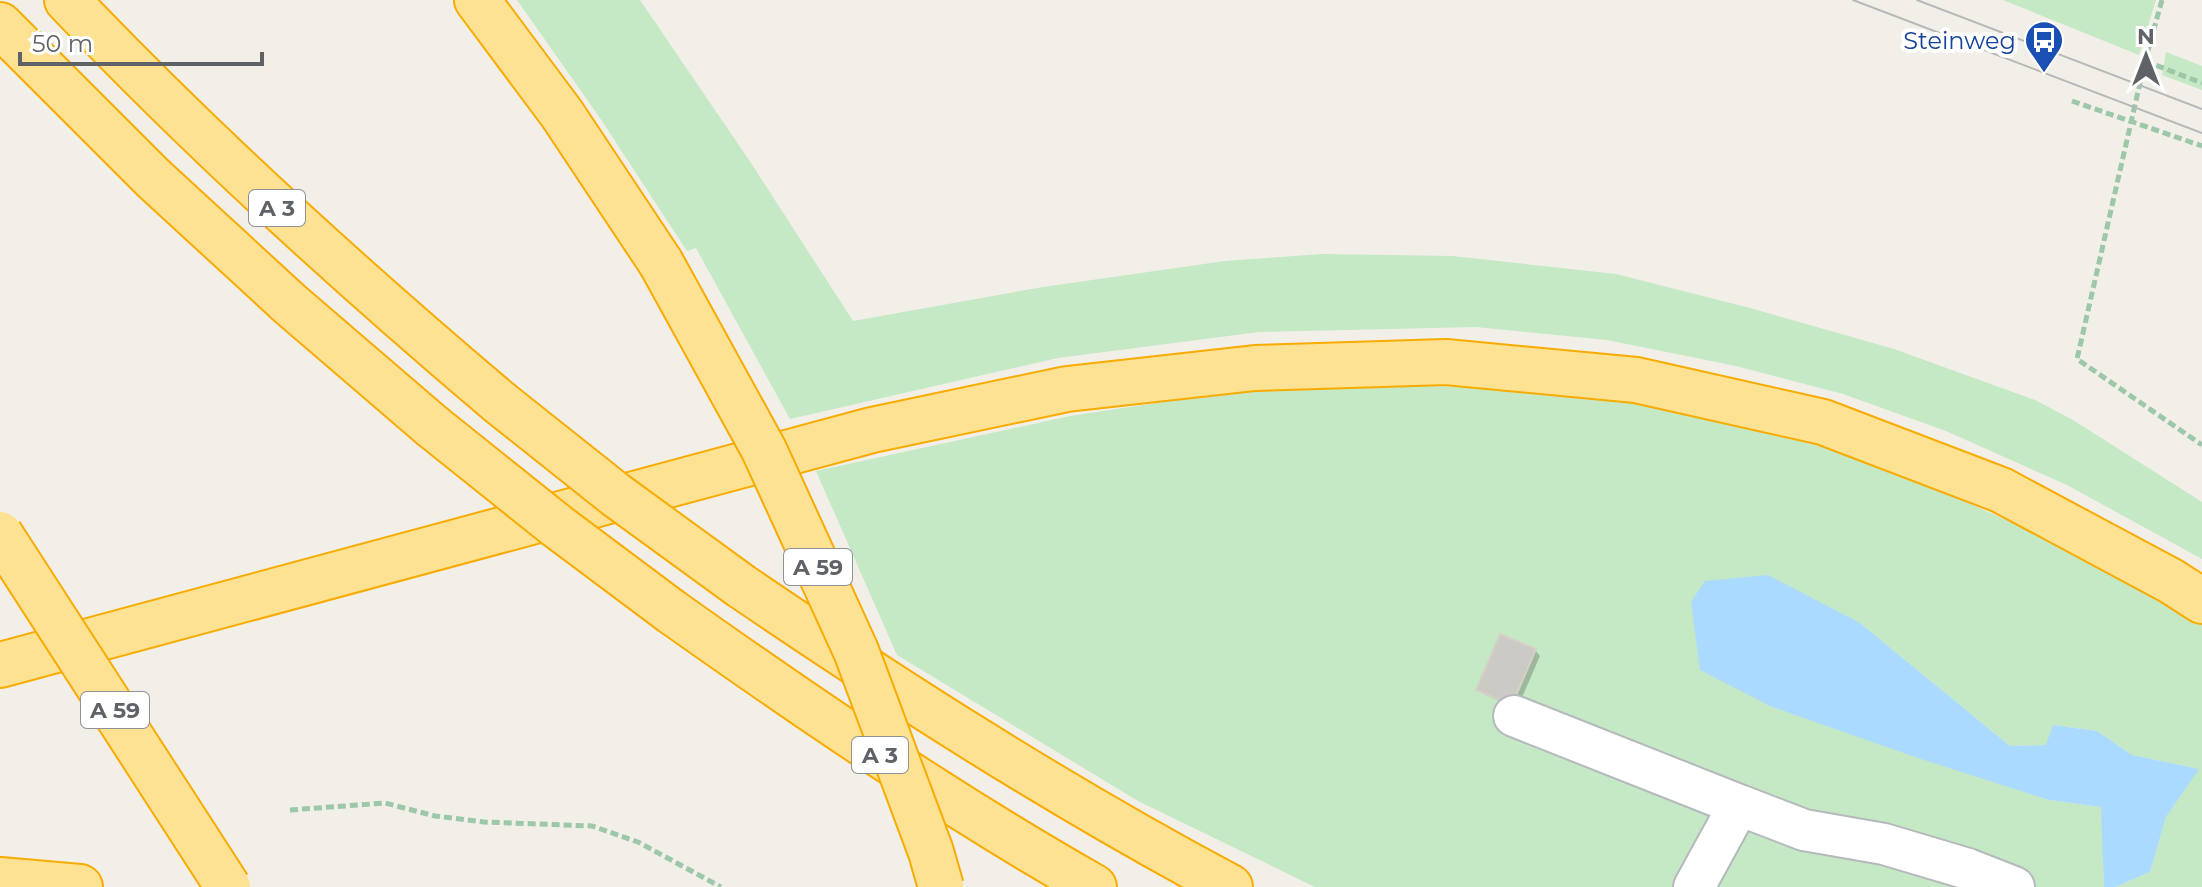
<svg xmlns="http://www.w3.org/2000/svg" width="2202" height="887" viewBox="0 0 2202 887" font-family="Montserrat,sans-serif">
<rect width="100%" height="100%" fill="#f1efe8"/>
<!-- green -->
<path fill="#c5e8c5" d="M517,0h123l111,163 102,158 190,-34 182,-26 97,-7 130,2 164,18 134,34 144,41 141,51 38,20 129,82v57l-135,-74 -121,-54 -103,-37 -107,-28 -129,-26 -131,-13 -217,5 -201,26 -268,61 -94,-171 -9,3 -87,-133z
M2003,0h153l-17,55z
M2166,52l36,14v24l-40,-15z
M1404,385l160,6 165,30 103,29 102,37 131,60 137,77v263h-87l35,-15 16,-55 32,-48 -66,-14 -35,-24 -43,-6 -7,20 -37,1 -150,-123 -88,84 277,93 53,7 2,80h-789l-177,-86 -241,-146 -81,-184 254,-55 166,-25z"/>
<!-- water -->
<path fill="#aadaff" d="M1768,575l92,48 150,123 36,-1 7,-20 44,6 35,24 67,14 -33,48 -16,55 -35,15h-11l-3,-80 -52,-7 -128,-41 -149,-52 -72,-37 -9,-68 14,-21z"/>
<!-- shadow -->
<path fill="#0003" d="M1535,650l5,6 -23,53 -33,-15 -5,-5z"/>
<!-- building -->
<path fill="#cccac5" stroke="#d6d1c6" stroke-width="2" d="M1500,634l36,15 -24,56 -36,-15z"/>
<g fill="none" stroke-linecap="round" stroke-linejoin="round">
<defs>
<path id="minor" d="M1514,716l225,89
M1694,887l45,-82 65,25 80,14 84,25 46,18"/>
<path id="highway" d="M67,0c136,143 282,275 432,402
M477,0l85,114 99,149
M0,25l153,153 137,126 142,122
M741,586c159,108 320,211 489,301
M672,612c137,97 276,192 422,275
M0,665l872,-235 195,-41 188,-21 191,-6 190,18 187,42 178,68 170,91 31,20
M0,880l80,7"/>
</defs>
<!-- minor casing -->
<use href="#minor" stroke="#b5b8bc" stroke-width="44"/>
<!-- highway casing -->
<use href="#highway" stroke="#f9ab00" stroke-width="48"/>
<!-- path -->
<path stroke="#9cc7a9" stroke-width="5" stroke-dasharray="8 4" stroke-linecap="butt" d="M2162,0l-17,61 -68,298 125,86
M2145,61l57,22
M2072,101l130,45
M290,810l95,-7 50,13 49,6 108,4 46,16 83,45"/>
<!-- minor -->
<use href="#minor" stroke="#fff" stroke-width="40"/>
<!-- highway -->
<use href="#highway" stroke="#fde293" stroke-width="44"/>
<!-- tram -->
<path stroke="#b6b7b8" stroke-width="2" d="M1853,0l349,133
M1917,0l285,109"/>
<defs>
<path id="highway-bridge" d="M661,263l103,187 92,201 75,201 10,35
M499,402l117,93 125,91
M432,426l125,100 115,86
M0,534l228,353"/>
</defs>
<!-- highway-bridge casing -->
<use href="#highway-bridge" stroke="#f9ab00" stroke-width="48" stroke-linecap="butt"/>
<!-- highway-bridge -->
<use href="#highway-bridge" stroke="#fde293" stroke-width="44"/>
</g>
<!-- icons -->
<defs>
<symbol id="bus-pin" viewBox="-11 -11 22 30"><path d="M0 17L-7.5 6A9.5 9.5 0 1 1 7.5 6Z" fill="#1a4fb4" stroke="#fff"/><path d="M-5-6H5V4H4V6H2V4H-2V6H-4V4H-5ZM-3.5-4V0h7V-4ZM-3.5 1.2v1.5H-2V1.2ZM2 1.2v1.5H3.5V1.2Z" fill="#fff"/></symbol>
</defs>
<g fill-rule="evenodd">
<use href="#bus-pin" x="2022" y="18" width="44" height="60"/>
</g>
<g text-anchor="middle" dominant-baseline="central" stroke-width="8" stroke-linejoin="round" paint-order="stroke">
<!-- shield labels -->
<g fill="#fff" stroke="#8f9295" stroke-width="2">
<rect x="249" y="190" width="56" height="36" rx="6"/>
<rect x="784" y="549" width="68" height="36" rx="6"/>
<rect x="81" y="692" width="68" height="36" rx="6"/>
<rect x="852" y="737" width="56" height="36" rx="6"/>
</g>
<g font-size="22" font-weight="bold" fill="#5f6368">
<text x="277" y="208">A 3</text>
<text x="818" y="567">A 59</text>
<text x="115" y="710">A 59</text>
<text x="880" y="755">A 3</text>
</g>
<!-- transit labels -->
<g font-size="24" fill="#164399" stroke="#fff" text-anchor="end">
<text x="2016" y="40">Steinweg</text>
</g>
</g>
<!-- north arrow -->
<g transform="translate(2146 56)" stroke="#ffffff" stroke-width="6" paint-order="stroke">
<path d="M0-6L14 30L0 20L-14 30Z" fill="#5f6368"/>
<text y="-12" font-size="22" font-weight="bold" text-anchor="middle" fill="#5f6368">N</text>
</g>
<!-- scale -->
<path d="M20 52v12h242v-12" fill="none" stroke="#5f6368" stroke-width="4"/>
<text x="32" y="52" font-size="24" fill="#5f6368" stroke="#ffffff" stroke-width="6" paint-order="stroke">50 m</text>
</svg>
